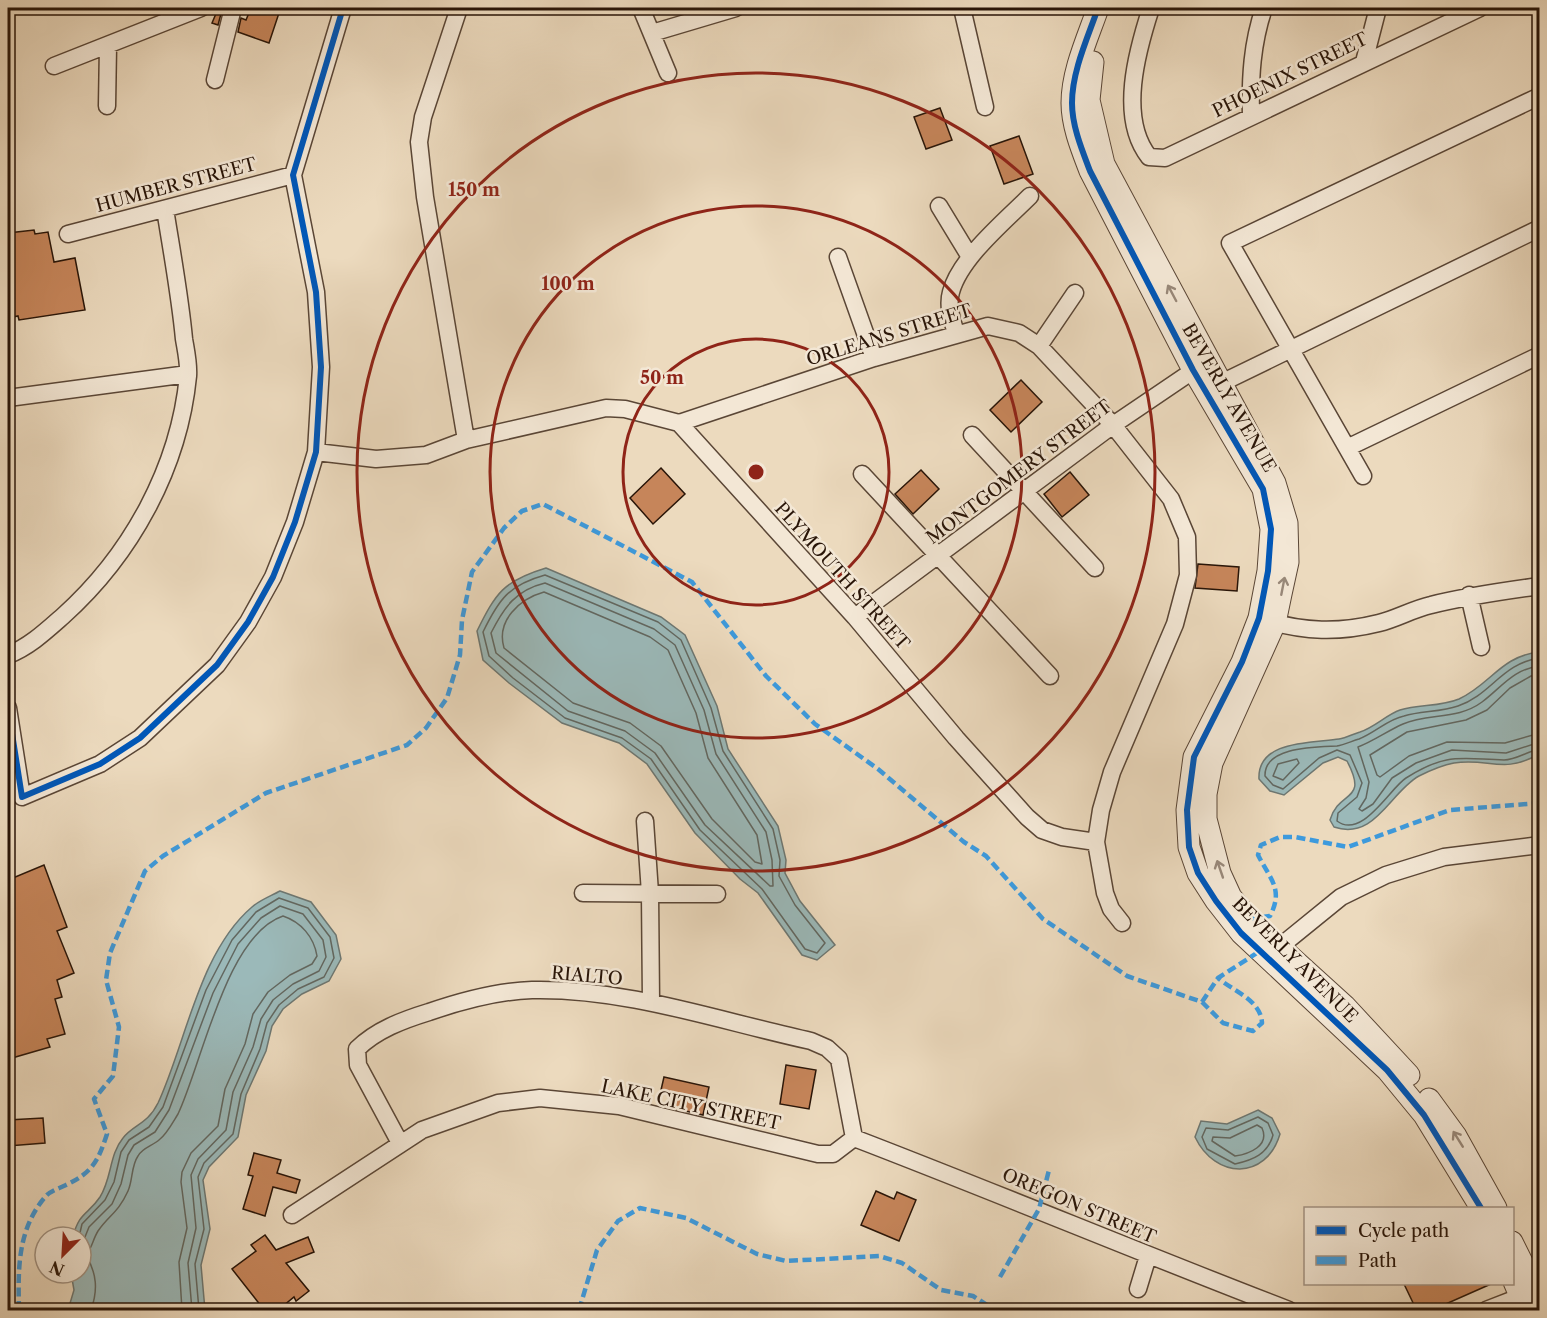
<svg xmlns="http://www.w3.org/2000/svg" width="1547" height="1318" viewBox="0 0 1547 1318" font-family="'Libre Caslon Text',serif">
<rect width="100%" height="100%" fill="#ecdabe"/>
<filter id="stains"><feTurbulence type="fractalNoise" baseFrequency=".00333" numOctaves="4"/><feColorMatrix values="0 0 0 0 .2 0 0 0 0 .09 0 0 0 0 .02 0 0 0 .5 -.17"/></filter>
<radialGradient id="worn" r=".72"><stop offset=".6" stop-color="#630" stop-opacity="0"/><stop offset="1" stop-color="#630" stop-opacity=".3"/></radialGradient>
<!-- water -->
<path fill="#9bb9b9" stroke="#6d7772" stroke-width="1.5" d="M546,568l115,49 24,18 32,71 11,43 50,77 8,34 -1,13 15,28 35,44 -18,15 -15,-5 -44,-62 -18,-14 -45,-46 -48,-69 -28,-21 -57,-20 -53,-40 -26,-23 -6,-29c19,-38 26,-50 69,-63z
M1539,652v102c-36,21 -51,3 -85,9 -11,2 -25,8 -35,13 -29,16 -44,65 -85,51l-4,-7c9,-31 39,-17 17,-59l-9,-4 -15,6 -39,32 -14,-4 -11,-12c-2,-39 53,-36 80,-40 7,-1 14,-5 21,-7 15,-5 26,-17 40,-22 19,-6 40,-3 59,-11 31,-14 42,-43 80,-47z
M280,891l31,11 25,33 5,24 -12,22 -27,13 -19,15 -11,17 -6,25 -20,44 -8,42 -29,30 -6,13 7,49 -9,36 4,45h-137l6,-20 -3,-17h10v-36h-8c6,-25 15,-22 27,-40 12,-19 9,-42 23,-59 11,-14 24,-13 35,-35 28,-60 41,-151 94,-196 8,-7 19,-11 28,-16z
M1258,1110l14,8 8,16c-14,47 -65,45 -85,3l6,-16 26,3z"/>
<g fill="none" stroke-linecap="round" stroke-linejoin="round">
<!-- shore -->
<path stroke="#626760" stroke-width="1.5" d="M545,575l113,47 23,18 30,68 12,43 50,78 7,31 -1,16 16,29 30,38 -8,10 -12,-4 -43,-60 -62,-59 -49,-71 -29,-21 -57,-20 -52,-40 -24,-22 -6,-24c16,-33 26,-47 62,-57z
M545,583l109,46 21,16 29,65 12,44 50,78 6,28 1,26h-3l-65,-61 -50,-72 -30,-22 -57,-20 -72,-58 -5,-20c13,-26 25,-43 54,-50z
M544,592l106,45 18,13 28,63 12,45 49,77 5,29 -7,-2 -43,-43 -51,-73 -31,-23 -57,-20 -69,-55c-8,-27 15,-49 40,-56z
M1540,658c-38,5 -49,37 -82,48 -17,6 -37,5 -54,10 -16,3 -29,17 -45,23 -7,2 -15,6 -22,7 -20,1 -73,0 -72,30l8,9 10,4 36,-31 18,-8 13,5 12,28 -5,14 -19,16 -1,8c25,19 53,-33 69,-43 41,-26 55,-19 98,-18 12,0 24,-9 36,-11
M1540,666c-27,3 -38,21 -58,36 -24,18 -54,11 -79,22 -16,7 -29,17 -45,23l11,35 -3,16 -7,11 3,2 11,-7 19,-26 24,-15 36,-13 54,3 34,-11
M1540,675l-9,1 -21,12 -23,22 -21,10 -59,12 -37,23 7,20 3,2 29,-21 38,-14 58,1 35,-10
M1297,759l2,4 -16,17 -10,-4 5,-12z
M1258,1117l10,6 5,12c-5,19 -20,25 -38,29l-28,-15 -5,-12 4,-9 22,2z
M1257,1125l5,3c8,18 -13,26 -27,28l-23,-15 1,-4 17,1z
M79,1237l3,-13 23,-24 9,-18 7,-30 8,-12 20,-13 14,-20 43,-117 26,-50 24,-28 23,-14 29,10 22,29 4,21 -10,19 -26,12 -19,16 -12,18 -7,26 -19,45 -8,40 -29,29 -6,14 6,52 -9,35 4,46
M81,1247l8,-20 23,-23 9,-20 7,-29 6,-10 21,-13 14,-22 44,-117 25,-49 23,-26 19,-12 23,8 20,26 3,17 -7,14 -26,13 -20,16 -12,19 -8,28 -20,45 -7,38 -28,29 -7,16 5,53 -8,35 4,47
M91,1310c7,-20 6,-36 -5,-55 6,-7 7,-16 12,-24 11,-16 20,-18 30,-40 5,-11 3,-25 10,-35 4,-8 14,-10 21,-16 8,-6 14,-18 19,-26 24,-50 48,-179 105,-198 18,6 31,21 34,40l-5,8 -22,11 -22,17 -15,22 -8,30 -20,45 -7,37 -27,27 -9,19 -1,10 6,46 -8,34 3,48"/>
</g>
<!-- building -->
<path fill="#c6855a" stroke="#291508" stroke-width="1.5" d="M251,8h13l15,5 -10,30 -31,-11 3,-14 5,2z
M218,9l4,1 -4,15 -6,-2z
M940,108l12,32 -26,9 -12,-32z
M1019,136l14,38 -29,10 -14,-38z
M34,230l1,4 13,-2 6,30 21,-4 10,52 -66,10 -1,-4 -10,2v-85z
M1021,380l21,22 -31,30 -21,-22z
M661,468l24,26 -32,30 -23,-26z
M921,470l18,19 -26,25 -18,-20z
M1070,472l19,23 -27,22 -18,-23z
M1198,564l41,3 -2,24 -42,-3z
M44,865l23,62 -10,4 17,42 -17,7 5,17 -7,2 10,35 -18,5 3,8 -38,11 -4,-14v-164z
M786,1065l30,5 -7,39 -29,-5z
M664,1077l45,10 -6,28 -30,-7 4,-14 -16,-4z
M43,1118l2,25 -37,3v-26z
M254,1153l27,7 -4,13 23,7 -4,13 -23,-6 -8,29 -22,-7 10,-33 -5,-1z
M876,1191l18,8 3,-7 19,8 -17,41 -38,-16z
M265,1235l11,15 32,-13 6,15 -28,11 23,28 -13,10 -2,-4 -17,14h-12l-33,-42 24,-18 -5,-6z
M1404,1284h87l-61,27h-13z"/>
<g fill="none" stroke-linecap="round" stroke-linejoin="round">
<defs>
<path id="minor" d="M459,8l-36,109 -4,25 6,55 41,243
M641,8l27,65
M962,8l23,99
M1151,8c-14,43 -33,110 -2,149l16,1 315,-150
M652,33l84,-25
M1364,62l14,-54
M54,66l147,-58
M215,80l18,-72
M107,106l1,-60
M1251,115c-1,-37 1,-72 13,-107
M939,206l31,51
M68,234l225,-59
M838,257l36,101
M956,333c-4,-13 -9,-27 -5,-41 9,-34 54,-71 79,-96
M1039,346l36,-53
M1211,388l329,-160
M8,398l180,-24
M679,423l195,-65 114,-32 31,7 20,13 74,79 58,74 16,38 1,38 -13,49 -63,148 -11,38 -5,32 9,51 6,16 11,14
M972,435l123,133
M1347,448l193,-93
M316,452l60,7 50,-4 40,-15 140,-32 19,1 54,14 176,194 101,121 71,79 15,13 20,7 34,5
M862,474l188,202
M1363,476l-133,-233 310,-147
M1469,595l12,52
M855,617l258,-192 90,-61
M1265,620c39,12 74,13 114,3 17,-4 34,-14 52,-18 36,-9 72,-14 109,-19
M8,655c21,-8 38,-24 55,-39 68,-61 116,-148 125,-240 1,-12 -2,-25 -4,-37 -4,-43 -12,-86 -19,-130
M8,708l14,89 78,-33 40,-26 77,-73 31,-43 25,-45 22,-55 21,-70 5,-85 -5,-75 -23,-117 50,-167
M645,821l5,72 1,109
M583,893l134,1
M1272,953l69,-56 45,-22 58,-18 96,-12
M854,1138c146,56 289,116 435,172
M400,1143l-42,-78 -1,-16c19,-19 46,-29 72,-37 32,-11 69,-21 103,-22 95,-2 187,31 279,51l16,7 12,11 15,79
M292,1215l130,-85 76,-27 42,-5 79,8 199,48h15l21,-16
M1138,1289l10,-33
M1486,1310l44,-17"/>
<path id="tertiary" d="M1098,8c-10,29 -26,63 -26,95 0,23 10,47 18,68l103,199 70,119 8,40 -3,42 -9,47 -17,44 -48,95 -7,53 2,37 9,26 18,28 25,32 146,137 37,45 57,93
M1093,62l-4,38 15,64 171,319 12,40 1,39 -7,32 -6,29 -63,140 -6,31v25l14,54 11,24 18,22 96,87 64,69
M1429,1099l27,37 40,72
M1512,1242l28,56
M1512,1277l14,33"/>
</defs>
<!-- minor casing -->
<use href="#minor" stroke="#5a4636" stroke-width="19"/>
<!-- tertiary casing -->
<use href="#tertiary" stroke="#5a4636" stroke-width="23"/>
<!-- minor -->
<use href="#minor" stroke="#f3e7d5" stroke-width="16"/>
<!-- tertiary -->
<use href="#tertiary" stroke="#f3e7d5" stroke-width="21"/>
<!-- quiet -->
<path stroke="#3d9add" stroke-width="4.5" stroke-dasharray="9 4.5" stroke-linecap="butt" d="M1249,919l21,-3c14,-27 0,-37 -12,-61l3,-10 19,-8h15l53,10 102,-37 90,-7
M1202,1002l16,-24 42,-27
M1000,1277l39,-68 10,-39
M19,1310c-1,-40 -2,-81 27,-114 4,-5 14,-8 20,-11 27,-13 32,-24 41,-51l-13,-35 19,-23 6,-49 -13,-47 4,-27 35,-82 18,-15 103,-63 141,-48 19,-17 21,-30 13,-43 2,-35 10,-48 32,-44 18,-17 21,-7 149,78 74,94 49,48 63,45 86,73 22,14 57,63 84,57 75,26 21,21 30,8 9,-8c-1,-23 -29,-32 -44,-45
M579,1310l18,-60 21,-29 22,-13 46,10 71,36 29,7 93,-5 23,7 39,27 32,6 22,14"/>
<defs>
<path id="cycleway" d="M1098,8c-10,29 -26,63 -26,95 0,23 10,47 18,68l103,199 70,119 8,40 -3,42 -9,47 -17,44 -48,95 -7,53 2,37 9,26 18,28 25,32 146,137 37,45 57,93
M8,708l14,89 78,-33 40,-26 77,-73 31,-43 25,-45 22,-55 21,-70 5,-85 -5,-75 -23,-117 50,-167"/>
</defs>
<!-- cycleway casing -->
<use href="#cycleway" stroke="#f3e7d5" stroke-width="10"/>
<!-- cycleway -->
<use href="#cycleway" stroke="#0057b8" stroke-width="6"/>
</g>
<!-- one-way arrows -->
<defs><path id="oneway-shaft" d="M-6 0H5M1.5-3L5.5 0L1.5 3" fill="none" stroke-width="1.6" stroke-linecap="round" stroke-linejoin="round" transform="scale(1.5)"/></defs>
<g stroke="#988879">
<use href="#oneway-shaft" transform="translate(1172 293) rotate(-118)"/>
<use href="#oneway-shaft" transform="translate(1283 586) rotate(-79)"/>
<use href="#oneway-shaft" transform="translate(1220 869) rotate(-109)"/>
<use href="#oneway-shaft" transform="translate(1458 1139) rotate(-122)"/>
</g>
<!-- distance rings -->
<g fill="none" stroke="#8f2418" stroke-width="3">
<circle cx="756" cy="472" r="133"/>
<circle cx="756" cy="472" r="266"/>
<circle cx="756" cy="472" r="399"/>
</g>
<g text-anchor="middle" dominant-baseline="central" stroke-width="5" stroke-linejoin="round" paint-order="stroke">
<!-- street labels -->
<g font-size="18" fill="#291508" stroke="#f3e7d5">
<text transform="translate(1290 75) rotate(-26)">PHOENIX STREET</text>
<text transform="translate(176 185) rotate(-15)">HUMBER STREET</text>
<text transform="translate(889 335) rotate(-17)">ORLEANS STREET</text>
<text transform="translate(1229 398) rotate(60)">BEVERLY AVENUE</text>
<text transform="translate(1019 472) rotate(-37)">MONTGOMERY STREET</text>
<text transform="translate(842 576) rotate(48)">PLYMOUTH STREET</text>
<text transform="translate(1295 960) rotate(45)">BEVERLY AVENUE</text>
<text transform="translate(587 976) rotate(5)">RIALTO</text>
<text transform="translate(691 1105) rotate(12)">LAKE CITY STREET</text>
<text transform="translate(1079 1206) rotate(23)">OREGON STREET</text>
</g>
</g>
<circle cx="756" cy="472" r="9" fill="#8f2418" stroke="#f3e7d5" stroke-width="3"/>
<g font-size="18" text-anchor="middle" font-weight="bold" fill="#8f2418" stroke="#f3e7d5" stroke-width="5" stroke-linejoin="round" paint-order="stroke">
<text x="474" y="196">150 m</text>
<text x="568" y="290">100 m</text>
<text x="662" y="384">50 m</text>
</g>
<!-- margin -->
<rect width="1547" height="1318" fill="none" stroke="#ecdabe" stroke-width="30"/>
<rect x="9" y="9" width="1529" height="1300" fill="none" stroke="#291508" stroke-width="3"/>
<rect x="15" y="15" width="1517" height="1288" fill="none" stroke="#291508" stroke-width="1.5"/>
<!-- legend -->
<rect x="1304" y="1207" width="210" height="78" fill="#f3e7d5" stroke="#a29383" stroke-width="1.5"/>
<rect x="1316" y="1226" width="30" height="9" fill="#0057b8" stroke="#a29383" stroke-width="1.5"/>
<text x="1358" y="1237" font-size="18" fill="#291508">Cycle path</text>
<rect x="1316" y="1256" width="30" height="9" fill="#3d9add" stroke="#a29383" stroke-width="1.5"/>
<text x="1358" y="1267" font-size="18" fill="#291508">Path</text>
<!-- north arrow -->
<g transform="translate(63 1255) rotate(204)"><circle r="28" fill="#f3e7d5" stroke="#a29383" stroke-width="1.5"/>
<path d="M0-4.5L10 22L0 15L-10 22Z" fill="#8f2418"/>
<text y="-9" font-size="16" font-weight="bold" text-anchor="middle" fill="#291508">N</text>
</g>
<rect width="100%" height="100%" filter="url(#stains)"/>
<rect width="100%" height="100%" fill="url(#worn)"/>
</svg>
